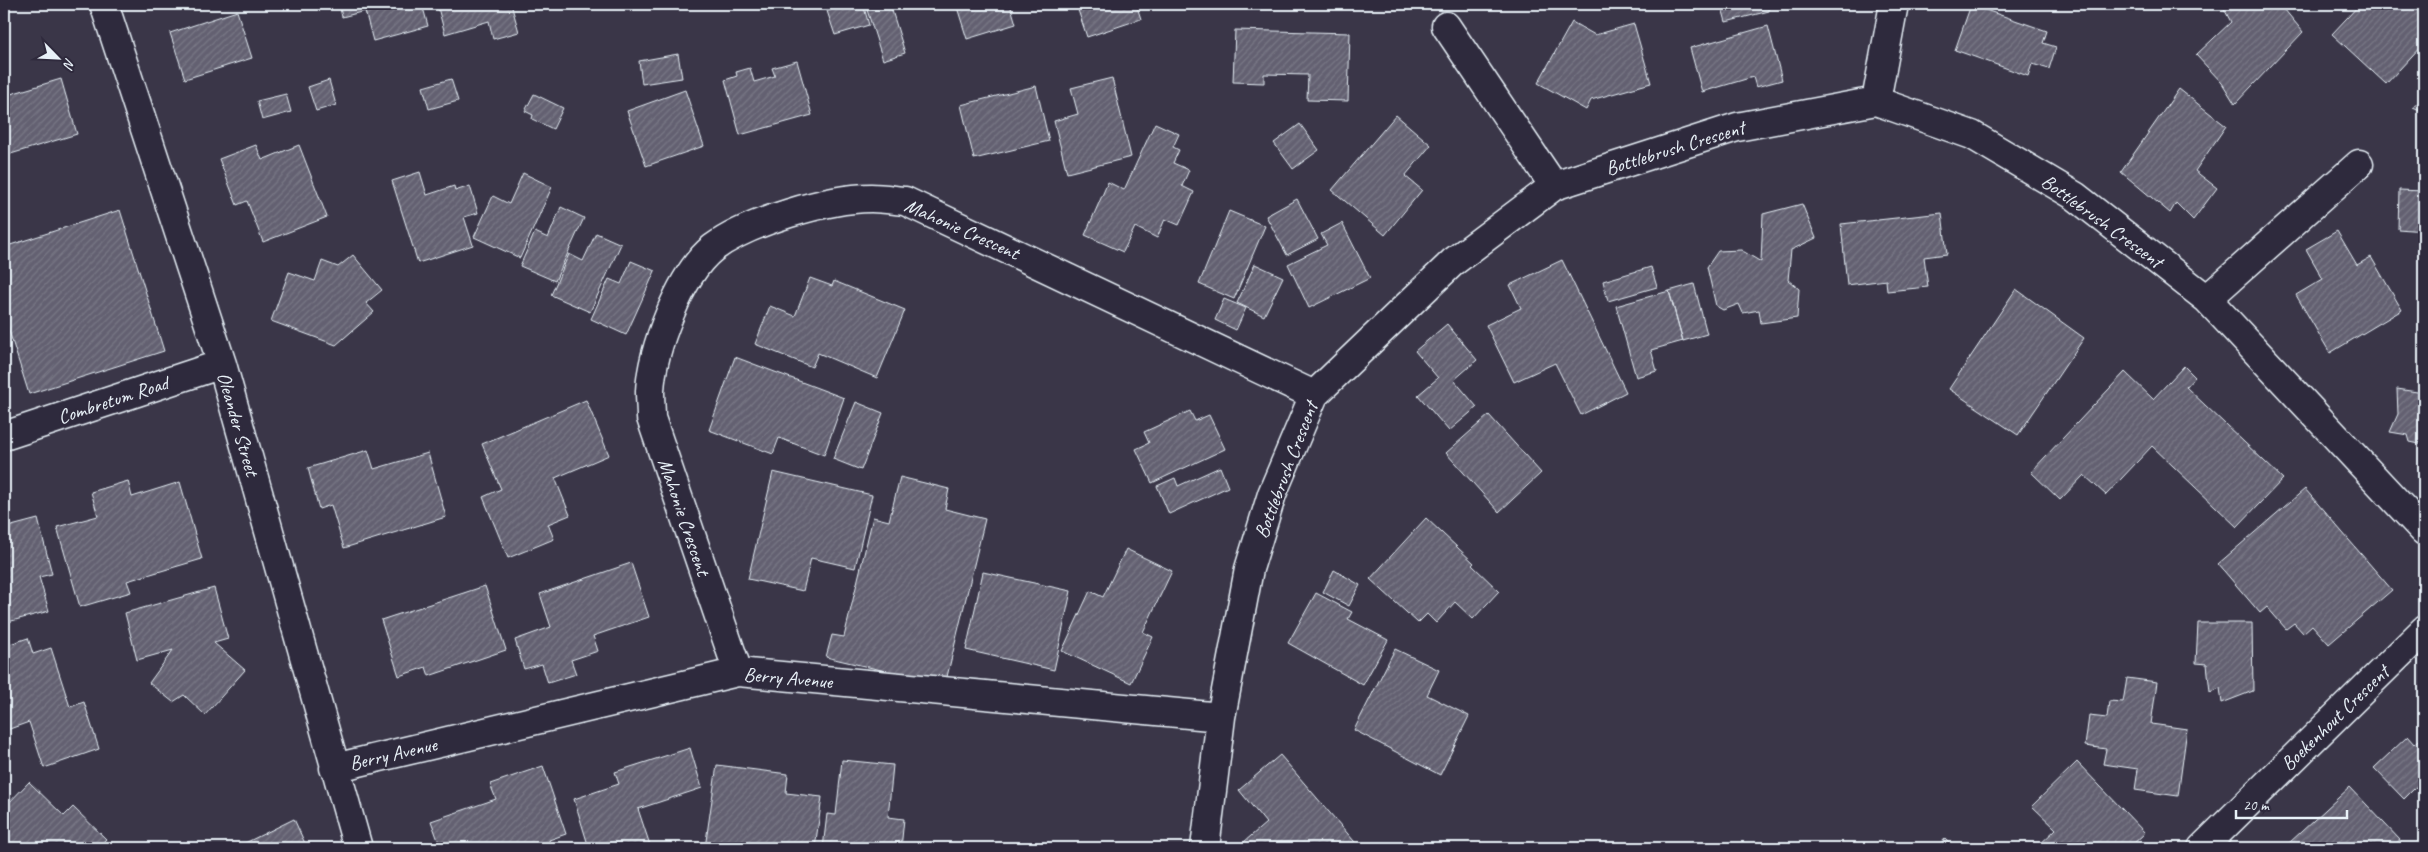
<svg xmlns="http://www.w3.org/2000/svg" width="2428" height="852" viewBox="0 0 2428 852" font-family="Caveat,sans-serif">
<defs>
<pattern id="building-hatch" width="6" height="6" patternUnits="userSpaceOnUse" patternTransform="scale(1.25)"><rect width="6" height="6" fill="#636171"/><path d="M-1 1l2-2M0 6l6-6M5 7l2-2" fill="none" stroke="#797886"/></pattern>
</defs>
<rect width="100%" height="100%" fill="#3a3648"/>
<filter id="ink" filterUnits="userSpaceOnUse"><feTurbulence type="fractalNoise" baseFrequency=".02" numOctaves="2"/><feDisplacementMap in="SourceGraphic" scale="10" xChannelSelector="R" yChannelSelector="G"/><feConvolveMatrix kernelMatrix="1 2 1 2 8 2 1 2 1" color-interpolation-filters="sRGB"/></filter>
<g filter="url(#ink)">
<!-- building -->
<path fill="url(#building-hatch)" stroke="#e8f1f8" d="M339,4h83l6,22 -55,15 -8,-30 -23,6z
M437,4h74l8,28 -26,7 -4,-18 -44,13z
M848,4h15l6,21 -34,10 -8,-24z
M890,4l15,49 -22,7 -16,-50z
M956,4h54l6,20 -49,15z
M1076,4h60l5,15 -54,18z
M1721,4h47l1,7 -43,11z
M2228,4h52l23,28 -68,72 -13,-21 -26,-28 35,-33 -8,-15z
M2360,4h64v39l-38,41 -54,-50z
M1971,5l76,26 -4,12 13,4 -7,22 -17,-5 -4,12 -73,-26z
M237,11l15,47 -67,21 -15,-46z
M1572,22l23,13 39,-11 17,59 -60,17 -5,10 -48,-27z
M1768,26l14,54 -26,7 -3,-10 -51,15 -12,-44z
M1235,30l115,3 -2,68 -41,-1 1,-25 -44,-1v9l-31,-1z
M678,54l4,24 -40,6 -3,-23z
M797,61l15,54 -72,20 -15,-55 12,-4 -1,-4 14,-4 4,14 21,-6 -3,-8z
M1112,78l19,79 -64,16 -13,-52 24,-7 -7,-26z
M61,79l16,55 -73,22v-60z
M451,79l7,22 -29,8 -6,-22z
M329,80l7,25 -20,6 -8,-24z
M1036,86l13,55 -75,18 -13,-54z
M2179,89l47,37 -31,45 22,17 -24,32 -17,-17 -6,10 -49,-41z
M685,90l19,56 -58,20 -19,-55z
M286,94l5,18 -29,8 -5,-19z
M534,94l29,14 -10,21 -21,-10 1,-4 -8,-4z
M2424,98v14l-11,-5z
M1396,115l35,30 -26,31 17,14 -37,45 -53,-45z
M1155,123l24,11 -6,13 6,3 -6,13 16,7 -7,16 12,6 -15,33 -14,-6 -8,19 -22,-11 -12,25 -38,-17 23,-53 16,8z
M1300,124l19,26 -26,19 -19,-26z
M256,145l6,15 37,-15 28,72 -64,25 -16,-41 -10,4 -18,-46z
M420,172l7,23 27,-9 1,5 15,-5 8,27 -14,4 9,28 -55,18 -26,-82z
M523,173l29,14 -32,71 -46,-21 19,-41 16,8z
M2399,190l25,1v40l-26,-2z
M1297,199l21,40 -31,16 -21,-39z
M1802,204l14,34 -25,12 -3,30 11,9 -2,29 -36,5 -2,-13 -16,3 -4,-9 -16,6 -7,-4 -9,-39 11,-16 23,-1 20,12 2,-48z
M561,207l23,11 -29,63 -35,-15 15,-34 13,6z
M120,210l44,141 -135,43 -25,-79v-68z
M1229,211l36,15 -31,73 -35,-15z
M1942,213l5,41 -23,3 4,30 -41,4 -1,-11 -39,5 -6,-61z
M1342,223l28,55 -61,30 -21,-44 39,-19 -6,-11z
M2337,231l20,34 14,-8 31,53 -72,43 -34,-58 27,-16 -17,-30z
M596,233l25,11 -31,68 -39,-17 18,-41 14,7z
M353,255l29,35 -16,13 8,9 -38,33 -65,-24 18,-49 26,9 7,-20 16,6z
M1562,260l64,132 -45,23 -26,-52 -41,19 -28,-57 35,-17 -11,-23z
M631,261l24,10 -29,64 -35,-16 18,-40 12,5z
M1255,264l28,13 -19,39 -27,-13z
M1651,267l6,20 -49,14 -5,-20z
M810,278l22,8 2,-5 71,29 -28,68 -59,-25 -6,14 -57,-23 15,-38 25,10z
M1694,284l13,50 -24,7 -14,-50z
M2016,289l68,49 -66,97 -69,-46z
M1669,291l14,50 -32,9 6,21 -21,6 -20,-71z
M1224,299l22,9 -10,22 -21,-10z
M1447,324l30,36 -23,20 23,27 -28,24 -31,-36 20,-17 -23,-27z
M735,357l109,41 -20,57 -45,-17 -6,16 -64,-24z
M2184,366l11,11 -9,10 97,92 -46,48 -85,-81 -46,49 -22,-20 -24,25 -29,-28 94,-100 28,27z
M2397,389l27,4v52l-14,-3 -2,-7 -18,-3 8,-18z
M586,400l23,55 -54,23 15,37 -22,9 6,15 -46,19 -25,-61 18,-8 -19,-45z
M856,402l27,11 -22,57 -28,-11z
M1190,411l5,10 14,-6 16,34 -73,34 -16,-34 13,-6 -5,-11z
M1489,415l52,58 -42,39 -53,-59z
M368,450l6,19 54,-16 18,64 -102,31 -13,-43 -12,4 -11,-41z
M1220,467l8,20 -59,27 -12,-28 18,-8 3,8z
M773,472l99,23 -17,73 -44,-10 -8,33 -55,-12z
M900,477l49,12 -4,20 40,10 -40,166 -119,-28 6,-22 12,2 29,-120 16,4z
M128,481l4,16 48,-15 22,77 -75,22 4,11 -51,15 -23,-80 41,-11 -7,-24z
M2305,489l87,101 -63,54 -17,-19 -9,8 -9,-10 -8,6 -19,-22 -7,6 -42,-49z
M1426,518l48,45 -2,2 27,26 -26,28 -18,-17 -19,21 -9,-9 -9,9 -48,-44z
M38,519l14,55 -13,3 10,34 -45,12v-95z
M1126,549l46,22 -29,61 10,5 -22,46 -69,-32 28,-60 13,6z
M631,563l18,54 -56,19 5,15 -27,9 5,14 -28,9 -6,-19 -18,5 -9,-29 36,-13 -11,-33z
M1334,570l26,15 -11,21 -26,-14z
M983,572l88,19 -17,79 -88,-20z
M485,586l21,64 -77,26 -3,-9 -27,9 -18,-56z
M214,588l14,51 -14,4 31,27 -40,45 -21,-20 -11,7 -24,-19 24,-33 -36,10 -12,-47z
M1316,593l36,19 -4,7 40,21 -25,45 -75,-42z
M2198,623h54l1,68 -31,12 -2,-15 -10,4 -3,-28 -11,-1z
M28,638l5,16 18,-6 19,59 14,-5 15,47 -55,19 -15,-46 -25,9v-85z
M1395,649l44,21 -12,25 42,21 -29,59 -86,-45z
M2127,678l30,4 -6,42 36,5 -9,67 -43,-6 3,-21 -35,-5 3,-15 -21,-3 4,-30 18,2 2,-17 14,1z
M2424,735v58l-7,-7 -13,13 -30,-31 34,-32 7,8z
M690,748l12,40 -64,21 13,39h-62l-15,-49 45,-15 -4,-12z
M1280,755l80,93h-123l29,-25 -27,-33z
M842,760l51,5 -5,52 16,2 -3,29h-78l4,-34 9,1z
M2077,762l68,71 -16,15h-93l20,-19 -24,-23z
M717,765l71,9 -2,19 36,4 -7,51h-110z
M543,766l23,68 -17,6 2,8h-124l12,-5 -8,-22 65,-22 -6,-15z
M29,782l35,34 9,-9 33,32 -8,9h-94v-40z
M2350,787l50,53 -9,8h-16l-4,-4 -5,4h-72l-5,-5z
M294,819l13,29h-72z
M1945,839l9,9h-19z"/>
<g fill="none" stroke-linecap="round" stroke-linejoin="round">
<defs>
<path id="street" d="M104,4l118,360 136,484
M1446,26l108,160
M1876,101l18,-97
M2207,299l152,-135
M4,436l218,-72
M738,672l-87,-254c0,-9 -1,-18 -1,-27 2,-41 30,-117 63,-143 35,-26 115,-50 158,-50 11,0 23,2 34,3l409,194
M334,768l404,-96 483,45
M1205,848l16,-131 28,-148 23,-75 42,-99 139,-133 101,-76 183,-59 139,-26 96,34 103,61 132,103 217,232
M2202,848l222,-218"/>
</defs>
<!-- street casing -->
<use href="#street" stroke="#e8f1f8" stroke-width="31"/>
<!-- street -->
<use href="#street" stroke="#2f2a3d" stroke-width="28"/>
</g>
</g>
<g text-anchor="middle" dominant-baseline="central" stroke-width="4.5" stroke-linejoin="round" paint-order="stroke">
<!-- street labels -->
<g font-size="20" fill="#e8f1f8" stroke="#2f2a3d">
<text transform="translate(1675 148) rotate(-17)">Bottlebrush Crescent</text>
<text transform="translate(2102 221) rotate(36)">Bottlebrush Crescent</text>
<text transform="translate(962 229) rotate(24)">Mahonie Crescent</text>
<text transform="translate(113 400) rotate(-18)">Combretum Road</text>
<text transform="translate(238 424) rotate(74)">Oleander Street</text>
<text transform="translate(1286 470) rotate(-69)">Bottlebrush Crescent</text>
<text transform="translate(684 517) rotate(71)">Mahonie Crescent</text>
<text transform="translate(788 678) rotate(5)">Berry Avenue</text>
<text transform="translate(2335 718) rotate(-44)">Boekenhout Crescent</text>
<text transform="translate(393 754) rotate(-13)">Berry Avenue</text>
</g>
</g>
<!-- margin -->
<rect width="2428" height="852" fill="none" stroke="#2f2a3d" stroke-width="20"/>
<rect x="10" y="10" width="2408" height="832" fill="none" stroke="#e8f1f8" stroke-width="2" filter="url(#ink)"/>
<!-- north arrow -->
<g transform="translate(58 58) rotate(114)" stroke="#2f2a3d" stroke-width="4" paint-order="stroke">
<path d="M0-4L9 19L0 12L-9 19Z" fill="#e8f1f8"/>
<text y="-8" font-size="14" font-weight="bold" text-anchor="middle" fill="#e8f1f8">N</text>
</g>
<!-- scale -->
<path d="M2236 810v8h111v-8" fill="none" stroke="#e8f1f8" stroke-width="2.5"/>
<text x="2243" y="810" font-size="15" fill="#e8f1f8" stroke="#2f2a3d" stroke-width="4" paint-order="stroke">20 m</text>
</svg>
